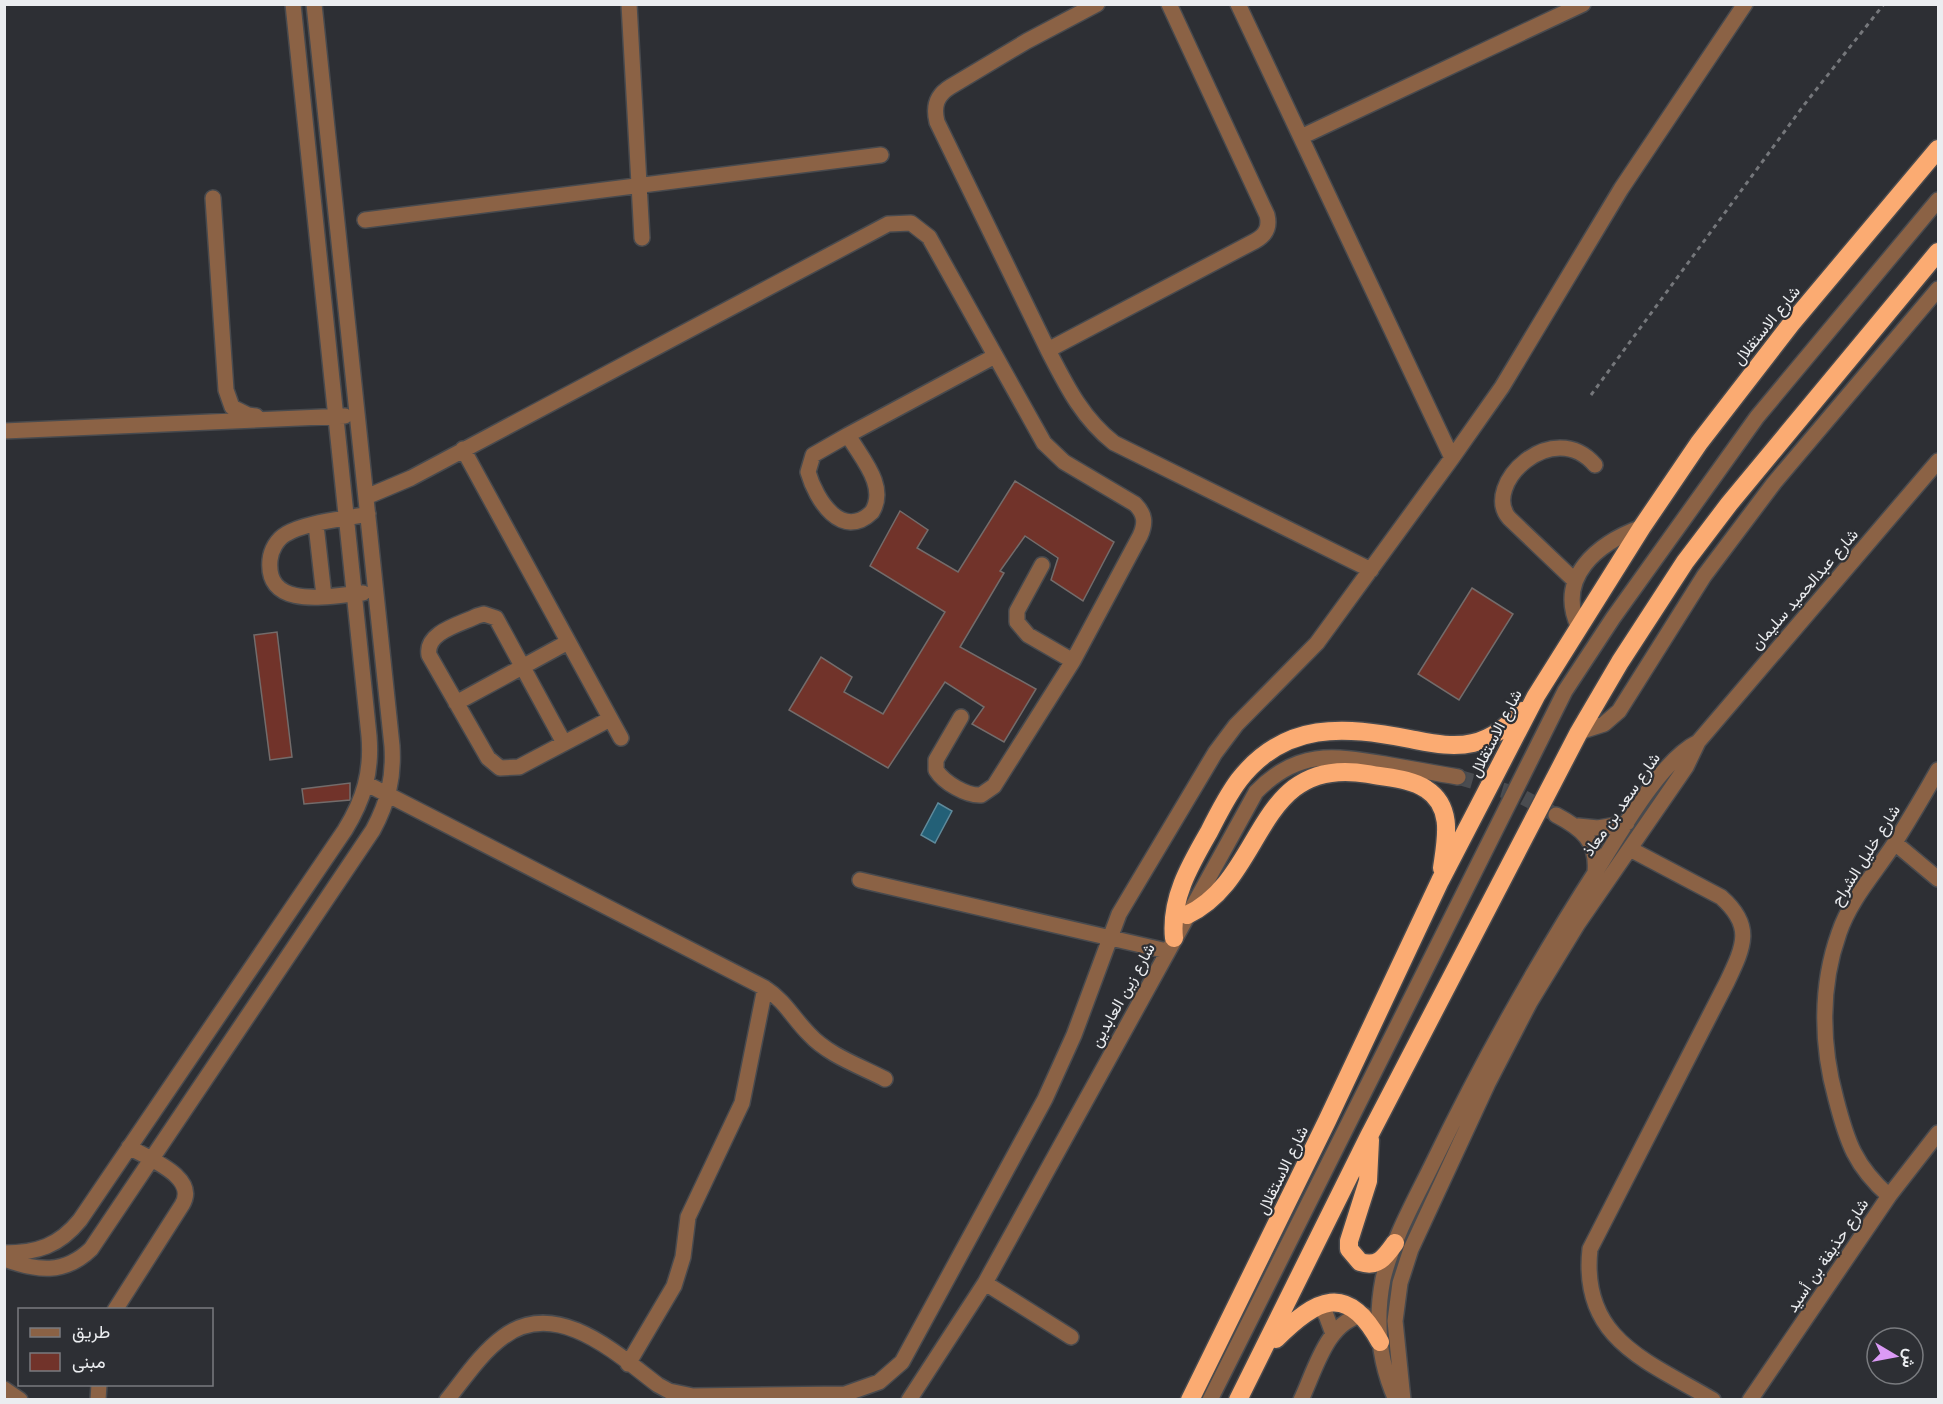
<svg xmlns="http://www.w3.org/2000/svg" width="1943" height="1404" viewBox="0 0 1943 1404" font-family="Inter,Vazirmatn,sans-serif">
<rect width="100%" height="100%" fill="#2d2f34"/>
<!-- water -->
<path fill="#236077" stroke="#5f8a9b" stroke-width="1.5" d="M938,803l14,8 -17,32 -14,-8z"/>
<!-- building -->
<path fill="#71332a" stroke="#736c6b" stroke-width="1.5" d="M1015,481l99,61 -31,59 -32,-21 7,-22 -33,-22 -25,35 4,2 -44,74 76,42 -32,53 -32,-18 12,-17 -39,-25 -57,86 -99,-58 32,-53 31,20 -8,15 39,22 62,-102 -75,-46 30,-55 28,19 -11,18 41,24z
M1472,588l41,26 -54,86 -41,-26z
M277,632l15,125 -22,3 -16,-125z
M350,783v17l-46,4 -2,-15z"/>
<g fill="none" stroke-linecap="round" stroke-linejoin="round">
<!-- minor-tunnel -->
<path stroke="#4a4c50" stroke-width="15" stroke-dasharray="15 8" stroke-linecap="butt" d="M1458,777l61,18 37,20"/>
<defs>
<path id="minor" d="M629,4l13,234
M1097,4l-70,37 -77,46c-13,8 -17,19 -13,35l111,228 207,-109c11,-6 15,-14 12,-26l-98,-211
M1238,4l214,454
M1301,137l282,-133
M213,198l13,192 6,17 16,8 8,1
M365,220l516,-65
M1048,350c18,35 34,68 66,93l257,127
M4,431l341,-15
M848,435c13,23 40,51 24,77 -30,29 -56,-12 -64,-40l5,-17z
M848,435l147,-79
M463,449l158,289
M366,497l45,-19 477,-254 23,-1 18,14 115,206 20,19 71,42c10,10 11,19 5,32l-67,125 -79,125 -13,9c-14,1 -37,-12 -45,-25v-10l25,-43
M316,525l8,71
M1042,565l-25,46v11l11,13 45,26
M1574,580l-65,-62c-28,-33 44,-102 86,-53
M363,593c-29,2 -98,19 -93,-33 1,-10 7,-21 16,-26 20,-12 59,-15 82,-20
M1579,628c-24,-51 19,-85 63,-101
M456,703l112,-61
M1579,732l25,-8 15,-13 85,-135 70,-93 164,-194
M564,743l-68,-125 -12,-4 -7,2c-16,8 -52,16 -48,39l59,103 12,10 19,-1 91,-48
M367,784l398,204c20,13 28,30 44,46 19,21 51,32 76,45
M1556,815c25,13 42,26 39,57
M1578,826l20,2 29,-5
M1895,843l43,36
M1630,849l91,48c33,29 23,49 6,85l-137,267c-10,90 57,112 123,151
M860,880l307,71
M1889,1196c-34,-30 -42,-54 -53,-97 -15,-54 -16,-113 3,-166 11,-33 36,-60 55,-89 15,-24 30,-49 44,-74
M4,1253c33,0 55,-7 76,-33l265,-390c19,-31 27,-58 24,-94l-76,-732
M4,1259c33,12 60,16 87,-10l282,-419c15,-28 21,-52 19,-84l-78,-742
M985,1283l86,54
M1318,1305l8,10 7,19
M115,1310l67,-105c17,-28 -33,-46 -53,-58
M628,1364l46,-78 9,-29 5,-40 54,-114 23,-115
M4,1389l16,11
M98,1400l1,-16
M447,1400c17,-21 34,-47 56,-63 53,-40 113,16 155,48l11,6 24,5 152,-2 34,-12 23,-20 143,-263 29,-64 45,-121 96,-161 21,-28 81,-82 135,-185 50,-71 119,-198 124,-185
M909,1400l76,-117 271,-491c41,-42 76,-37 129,-28 24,4 49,9 73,13
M1210,1400l355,-709 48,-73 144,-201 181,-217
M1301,1400c14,-29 26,-80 63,-85
M1396,1400c-17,-38 -21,-80 -13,-121 10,-41 32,-79 50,-116 50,-103 105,-202 167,-298 22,-35 61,-105 98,-123
M1403,1400l-8,-79 5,-38 11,-34 77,-166 42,-81 47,-77 109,-158 12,-25 240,-281
M1750,1400l139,-204 49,-63"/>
<path id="highway" d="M1187,915c80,-38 67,-161 181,-141 19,4 42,4 58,15 28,18 20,51 16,79
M1174,938c-4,-39 16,-73 35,-106 9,-18 18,-36 30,-52 46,-59 105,-54 171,-41 21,4 42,9 63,4 21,-5 34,-17 49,-32
M1370,1140l-2,41 -19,60v8l11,13c18,6 25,-5 35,-19
M1276,1339c40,-40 71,-58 104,3
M1190,1400l137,-279 113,-240 96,-185 106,-169 57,-84 92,-119 147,-175
M1238,1400l131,-264 210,-404 41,-70 65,-100 44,-58 209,-252"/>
</defs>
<!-- minor casing -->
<use href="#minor" stroke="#484a4e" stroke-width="18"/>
<!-- highway casing -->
<use href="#highway" stroke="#484a4e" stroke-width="21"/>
<!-- path -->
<path stroke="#75777b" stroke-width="3" stroke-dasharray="4.5 4.5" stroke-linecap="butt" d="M1591,395l213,-290 80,-101"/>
<!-- minor -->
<use href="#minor" stroke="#8b6245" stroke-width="15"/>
<!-- highway -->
<use href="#highway" stroke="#fbab72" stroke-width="18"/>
</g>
<g text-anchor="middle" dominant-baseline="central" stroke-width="4.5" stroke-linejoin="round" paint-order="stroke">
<!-- street labels -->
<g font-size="16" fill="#ebedf0" stroke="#2d2f34">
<text transform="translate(1766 325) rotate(-51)">شارع الاستقلال</text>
<text transform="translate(1804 589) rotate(-49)">شارع عبدالحميد سليمان</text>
<text transform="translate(1495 733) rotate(-63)">شارع الاستقلال</text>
<text transform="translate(1621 804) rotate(-55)">شارع سعد بن معاذ</text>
<text transform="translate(1865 855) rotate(-58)">شارع خليل الشراح</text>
<text transform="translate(1122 995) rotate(-61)">شارع زين العابدين</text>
<text transform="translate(1282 1170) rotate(-64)">شارع الاستقلال</text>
<text transform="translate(1827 1255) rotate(-56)">شارع حذيفة بن أسيد</text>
</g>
</g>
<!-- border -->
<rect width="1943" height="1404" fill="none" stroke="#ebedf0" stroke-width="12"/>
<!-- legend -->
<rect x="18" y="1308" width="195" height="78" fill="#2d2f34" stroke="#797b7f" stroke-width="1.5"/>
<rect x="30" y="1328" width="30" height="9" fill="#8b6245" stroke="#797b7f" stroke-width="1.5"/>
<text x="72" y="1338" font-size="18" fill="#ebedf0">طريق</text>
<rect x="30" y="1353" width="30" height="18" fill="#71332a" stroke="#797b7f" stroke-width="1.5"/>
<text x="72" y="1368" font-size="18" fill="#ebedf0">مبنى</text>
<!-- north arrow -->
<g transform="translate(1895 1356) rotate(100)"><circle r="28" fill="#2d2f34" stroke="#797b7f" stroke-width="1.5"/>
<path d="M0-4.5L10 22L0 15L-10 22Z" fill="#db9af6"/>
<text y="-9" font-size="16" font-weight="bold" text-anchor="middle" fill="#ebedf0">ش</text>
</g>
</svg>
